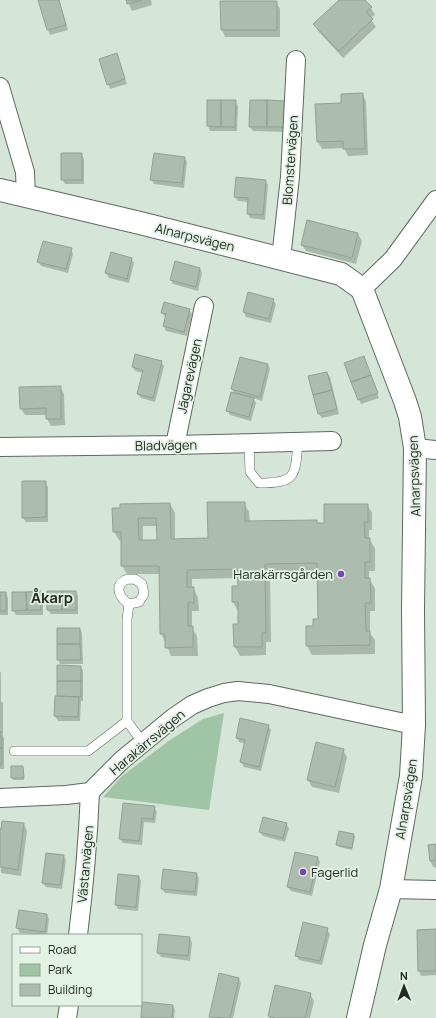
<svg xmlns="http://www.w3.org/2000/svg" width="436" height="1018" viewBox="0 0 436 1018" font-family="Manrope,sans-serif">
<rect width="100%" height="100%" fill="#d5e6d8"/>
<!-- green -->
<path fill="#a0c4a6" d="M224,713l-15,97 -106,-13 19,-21 48,-36 33,-21z"/>
<!-- shadow -->
<path fill="#0003" fill-rule="evenodd" d="M42,0h17l9,30 -18,5 -2,-5 -9,-29z
M127,0h24l1,5 -20,6z
M341,0h22l8,8 4,7 -5,3 6,9 -33,31 -25,-27 -3,-6z
M221,2h55l4,7v28h-55l-3,-7z
M116,55l11,29 -17,5 -10,-29z
M362,94l4,7 2,54 -20,1 -4,-8 -22,1 -4,-7 24,-38z
M235,101l3,5 -1,25h-27l-2,-5z
M284,102l2,30 -33,-1 -3,-4z
M81,154l3,5v25h-19l-3,-5z
M185,158l2,4 -3,26 -30,-4 -3,-5z
M265,181l3,4 -3,35 -15,-2 -2,-4 1,-12 -11,-1 -3,-4z
M358,234l4,7 -6,23 -50,-13 -4,-6z
M71,249l2,5 -5,19 -27,-7 -3,-4z
M131,259l3,4 -5,20 -20,-5 -3,-5z
M200,268l2,5 -4,18 -25,-7 -2,-4z
M273,300l3,4 -5,19 -25,-6 -2,-5z
M189,310l3,4 -5,22 -21,-5 -2,-5 2,-8 -4,-5z
M161,362l3,4 -9,36 -14,-4 -3,-4 5,-21 -8,-2 -2,-4z
M366,362l13,36 -18,6 -16,-40z
M268,365l2,4 -8,32 -9,-3 3,5 -5,18 -21,-6 -2,-4 7,-17 -3,-5z
M327,373l3,4 9,37 -17,4 -3,-4z
M60,387l4,7 1,31 -14,1 -4,-7v-4h-22l-4,-6z
M45,482l3,5v35h-22l-3,-4z
M244,503l5,9 1,10 66,-1 2,3h7l42,-19 5,8v17h-3v9l6,9v23h-6v8l6,9v23h-5v22l5,7v14l-63,1 -5,-9v-19h7l5,-8 -1,-48 -48,1 1,70h-5v13l-26,1 -5,-9 -1,-22h5l-1,-14 -5,-9 6,-15 -1,-9 -46,1v9h1l5,9 1,14h-7v17l5,8 1,20h-27l-10,-23 -1,-59h-33l-5,-8v-25l-3,-1 -5,-8 -1,-23 57,-5 5,9v27l34,-1zM143,526h15v15h-15z
M40,592l3,5v18h-27l-3,-5z
M76,592l2,4v18h-27l-3,-4z
M0,593h6l2,5v17h-8z
M80,629l2,4 1,31h-23l-2,-4z
M58,666l23,1 2,4v30h-2l-1,20h-22l-3,-5 1,-19h2z
M0,671l1,2v28l2,2v29h-3l4,6v31h-4z
M268,726l3,4 -10,41 -17,-4 -3,-5 5,-18 -7,-2 -2,-4z
M343,750l4,7 -8,36 -27,-6 -4,-7z
M23,767l1,13h-11l-1,-2z
M124,804l30,3 3,5 -2,11 -11,-1 -2,23 -19,-2 -3,-4z
M24,824l3,7 -6,45 -20,-3 -1,-43z
M286,824l3,4 -4,14 -22,-6 -3,-4z
M354,835l1,2 -3,13 -13,-3 -2,-2z
M436,845v22l-2,1 -4,-7z
M64,856l2,4 -4,29 -16,-2 -3,-4z
M318,858l2,4 -8,34 -21,-5 -3,-4z
M196,874l3,4 -2,18 -32,-3 -3,-4z
M139,877l2,4 -3,30 -20,-2 -2,-5z
M19,911l28,4 2,4 -2,16 -27,-2 -3,-5z
M327,929l3,5 -8,31 -23,-5 -3,-5z
M436,930v45l-15,1 -2,-5z
M190,938l2,5 -2,18 -29,-4 -3,-4z
M220,974l19,5 2,4 -8,35 -23,-1z
M310,994l4,7 -4,17h-40l-1,-2z
M173,1006l2,4 -1,8h-32z"/>
<!-- building -->
<path fill="#acbcaf" stroke="#92a194" fill-rule="evenodd" d="M38,0h21l7,25 -19,5z
M126,0h16l-15,4z
M339,0h26l7,7 -6,5 7,7 -34,32 -26,-27z
M220,1h57v29h-56z
M117,53l8,26 -18,6 -8,-26z
M363,93l2,56h-22v-8l-26,1 -2,-38 26,-1v-9z
M207,100h14v27l-14,-1z
M221,100h15l-1,27h-14z
M250,100h17v27h-18z
M267,100l18,1 -1,26h-17z
M61,153h21v27h-21z
M154,153l31,4 -3,26 -32,-3z
M236,177l30,3 -3,35 -16,-1 1,-16 -14,-1z
M307,220l51,13 -6,25 -51,-13z
M43,241l29,7 -6,21 -29,-7z
M111,252l21,6 -5,21 -22,-6z
M175,261l25,7 -4,19 -26,-7z
M248,292l26,7 -5,20 -26,-7z
M164,302l26,7 -6,23 -21,-6 3,-12 -5,-1z
M135,354l27,7 -9,37 -16,-4 6,-24 -11,-3z
M364,356l7,19 -20,7 -7,-19z
M240,357l28,7 -8,33 -29,-8z
M327,372l5,18 -19,5 -5,-19z
M371,375l7,18 -20,7 -7,-18z
M61,386v33h-15v-11l-26,1 -1,-22z
M332,390l5,19 -19,5 -5,-19z
M231,392l23,6 -5,19 -23,-6z
M22,481h24v36l-24,1z
M207,502h38v19l72,-1v3h7v-19h44v18h-4l1,16h5v24h-5v16h5l1,25h-6l1,28h4v14l-64,1v-20h7v-7h5l-1,-56 -52,1 1,69h-4v14h-28l-1,-23h5v-22h-6v-16h6l-1,-17 -50,1v17h7v16l-6,-1v24h5v21l-28,1v-14h-5l-1,-68h-38v-34h-8l-1,-24h8v-4l50,-1 1,36 37,-1zM138,518h18l1,22h-18z
M41,591v19h-14l-1,-18z
M47,591h15v19h-15z
M62,591h14v19h-14z
M0,592h6v19h-6z
M12,592h14l1,18 -15,1z
M57,628h23v16h-23z
M57,644h23l1,16h-24z
M57,665l24,1v15h-24z
M57,681h24v16l-24,-1z
M55,696l24,1 -1,20 -24,-1z
M240,718l29,7 -10,42 -19,-5 5,-22 -9,-2z
M0,732h2v16h-2z
M316,742l28,7 -9,38 -28,-7z
M0,748h2v16l-2,1z
M11,766h12l1,12h-13z
M123,803l32,3 -2,13 -11,-1 -3,23 -20,-2z
M263,817l24,6 -4,15 -24,-6z
M2,821l22,2 -6,47 -18,-3v-38h1z
M339,831l15,3 -2,14 -16,-3z
M436,844v16l-6,1 -2,-16z
M295,852l23,5 -8,35 -23,-5z
M46,853l18,2 -4,30 -18,-2z
M163,869l34,4 -2,19 -34,-3z
M118,874l21,2 -3,31 -21,-2z
M19,910l28,4 -2,18 -29,-4z
M303,922l25,6 -8,33 -25,-5z
M436,929v42h-18l-1,-41z
M159,934l31,3 -2,19 -31,-3z
M219,973l20,5 -9,40 -21,-1z
M275,985l36,8 -6,25h-30l-7,-2z
M142,1002l31,3 -1,13h-31z"/>
<g fill="none" stroke-linecap="round" stroke-linejoin="round">
<defs>
<path id="lane" d="M249,443l1,29 9,11c38,0 36,-7 39,-41
M129,604l10,-2 5,-8 -2,-10 -7,-5c-3,0 -8,0 -10,1 -12,7 -4,19 4,24l-2,15v102l16,22
M14,751h74l39,-30"/>
<path id="street" d="M0,87l25,85 1,25
M281,259l9,-82 6,-117
M362,289l31,-30 43,-59
M175,445l29,-139
M0,447l175,-2 157,-4
M415,448l21,2
M0,798l66,-3 24,-3 32,-32 51,-42 19,-13 16,-7 16,-5 14,-2 31,3 145,31
M391,889l45,1
M78,935c6,-48 10,-95 12,-143
M67,1018l2,-13"/>
<path id="secondary" d="M0,190l140,33 201,51 21,15 43,112 5,16 5,31 -2,161 1,116 -3,51 -20,113 -16,56 -17,73"/>
</defs>
<!-- lane casing -->
<use href="#lane" stroke="#5b6a5e" stroke-width="10"/>
<!-- street casing -->
<use href="#street" stroke="#5b6a5e" stroke-width="20"/>
<!-- secondary casing -->
<use href="#secondary" stroke="#5b6a5e" stroke-width="24"/>
<!-- lane -->
<use href="#lane" stroke="#fff" stroke-width="9"/>
<!-- street -->
<use href="#street" stroke="#fff" stroke-width="18"/>
<!-- secondary -->
<use href="#secondary" stroke="#fff" stroke-width="22"/>
</g>
<!-- markers -->
<g fill="#7844bb" stroke="#e2f3e5" stroke-width="1.5">
<circle cx="341" cy="574" r="4"/>
<circle cx="303" cy="872" r="4"/>
</g>
<g text-anchor="middle" dominant-baseline="central" stroke-width="3.5" stroke-linejoin="round" paint-order="stroke">
<!-- street labels -->
<g font-size="13" fill="#232924" stroke="#e2f3e5">
<text transform="translate(290 160) rotate(-86)">Blomstervägen</text>
<text transform="translate(195 237) rotate(14)">Alnarpsvägen</text>
<text transform="translate(189 376) rotate(-78)">Jägarevägen</text>
<text transform="translate(166 445) rotate(-1)">Bladvägen</text>
<text transform="translate(414 476) rotate(-92)">Alnarpsvägen</text>
<text transform="translate(147 742) rotate(-40)">Harakärrsvägen</text>
<text transform="translate(406 799) rotate(-81)">Alnarpsvägen</text>
<text transform="translate(85 864) rotate(-85)">Västanvägen</text>
</g>
<!-- poi labels -->
<g font-size="13" fill="#232924" stroke="#e2f3e5" text-anchor="end">
<text x="333" y="574">Harakärrsgården</text>
<text x="311" y="872" text-anchor="start">Fagerlid</text>
</g>
<!-- quarter labels -->
<g font-size="15" font-weight="bold" fill="#232924" stroke="#e2f3e5">
<text x="52" y="597">Åkarp</text>
</g>
</g>
<!-- legend -->
<rect x="12" y="934" width="130" height="72" fill="#e2f3e5" stroke="#96a298"/>
<rect x="20" y="947" width="20" height="6" fill="#ffffff" stroke="#96a298"/>
<text x="48" y="954" font-size="12" fill="#232924">Road</text>
<rect x="20" y="964" width="20" height="12" fill="#a0c4a6" stroke="#96a298"/>
<text x="48" y="974" font-size="12" fill="#232924">Park</text>
<rect x="20" y="984" width="20" height="12" fill="#acbcaf" stroke="#96a298"/>
<text x="48" y="994" font-size="12" fill="#232924">Building</text>
<!-- north arrow -->
<g transform="translate(404 986) rotate(359)" stroke="#e2f3e5" stroke-width="3" paint-order="stroke">
<path d="M0-3L7 15L0 10L-7 15Z" fill="#232924"/>
<text y="-6" font-size="11" font-weight="bold" text-anchor="middle" fill="#232924">N</text>
</g>
</svg>
